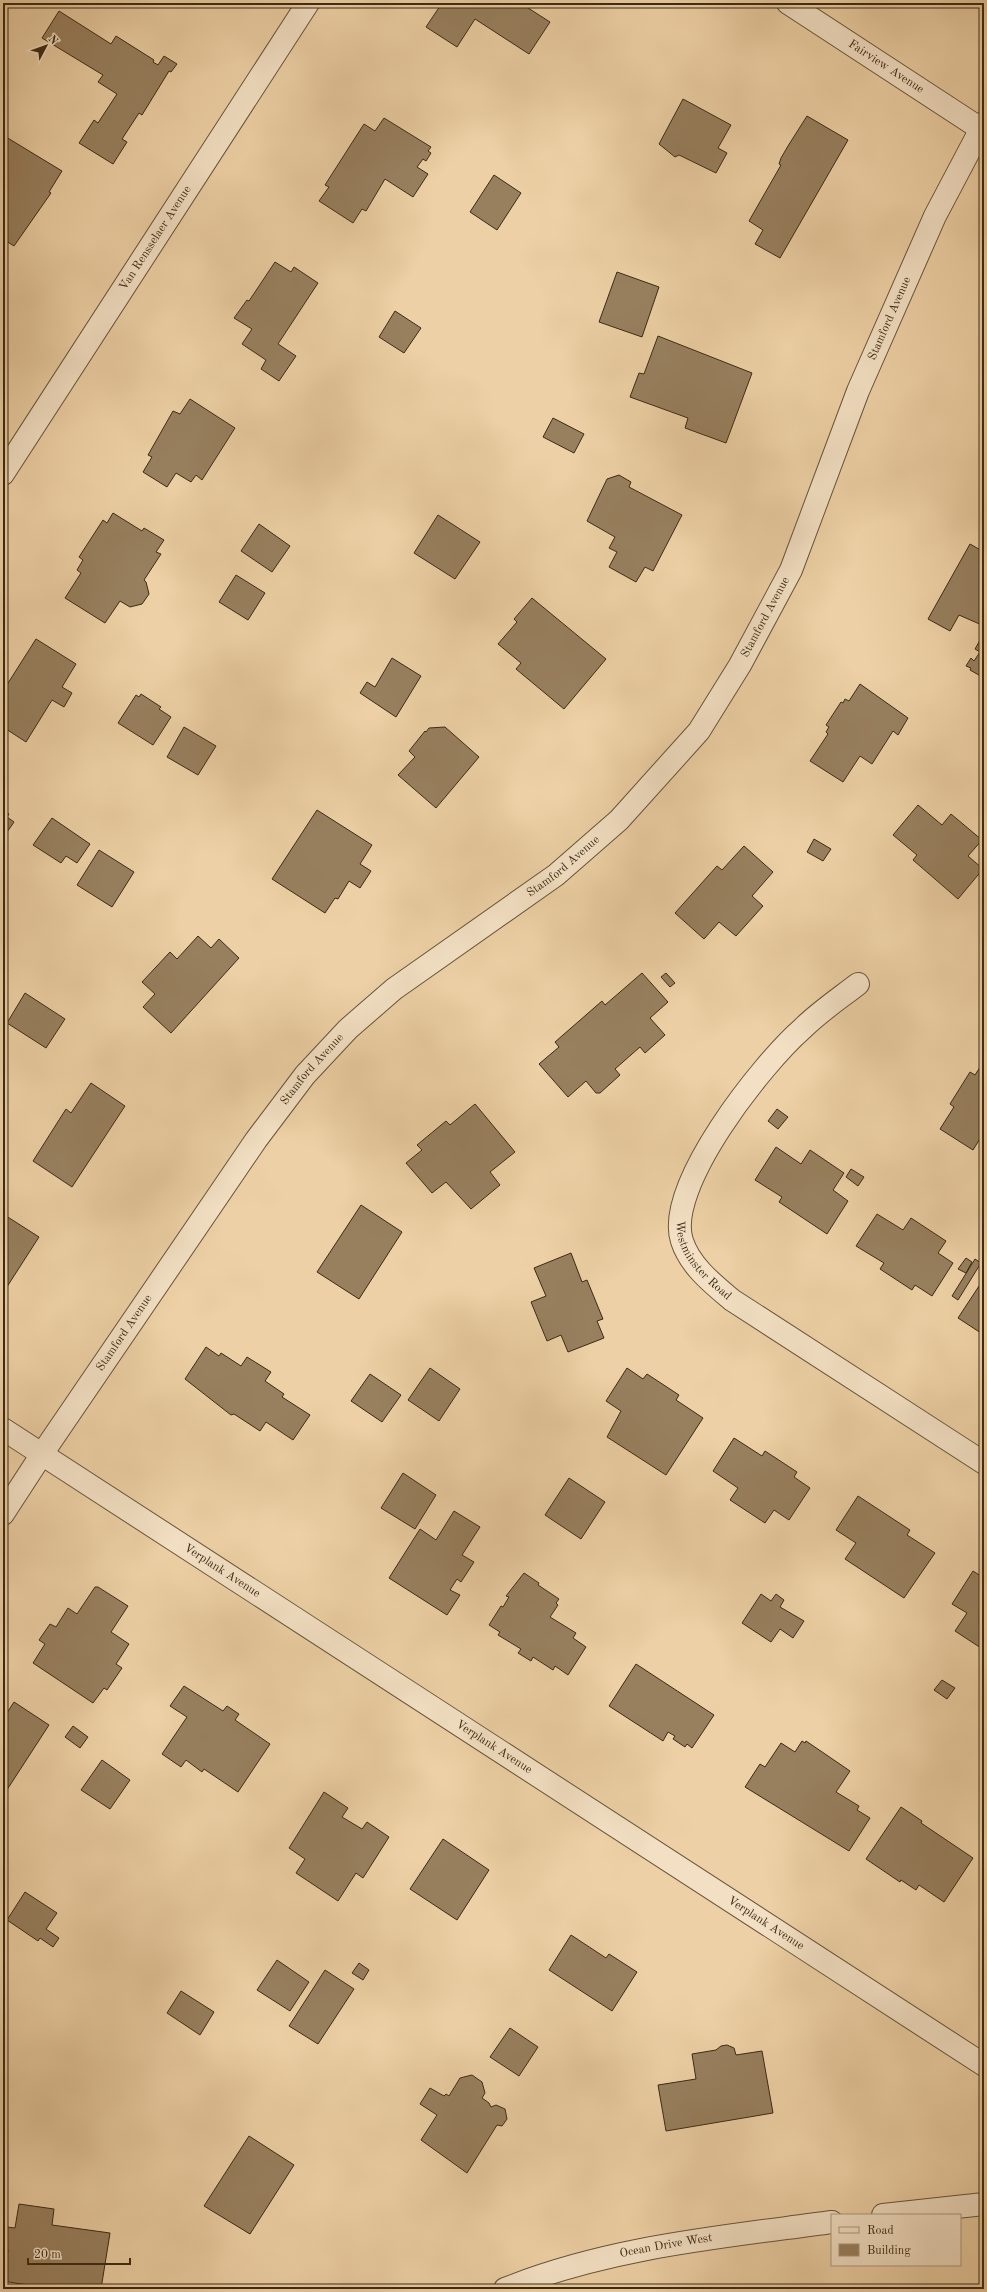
<svg xmlns="http://www.w3.org/2000/svg" width="987" height="2292" viewBox="0 0 987 2292" font-family="'Old Standard TT',serif">
<rect width="100%" height="100%" fill="#edd0a5"/>
<filter id="stains"><feTurbulence type="fractalNoise" baseFrequency=".005" numOctaves="4"/><feColorMatrix values="0 0 0 0 .2 0 0 0 0 .09 0 0 0 0 .02 0 0 0 .5 -.17"/></filter>
<radialGradient id="worn" r=".72"><stop offset=".6" stop-color="#630" stop-opacity="0"/><stop offset="1" stop-color="#630" stop-opacity=".3"/></radialGradient>
<!-- building -->
<path fill="#98805f" stroke="#3c2a14" d="M442,3h83v3l25,16 -21,32 -54,-35 -18,28 -31,-20z
M59,11l52,33 5,-8 38,24 -1,2 5,3 6,-9 13,8 -6,8 -2,-1 -27,44 -3,-2 -17,26 5,3 -14,22 -34,-21 15,-23 4,3 19,-29 -19,-12 5,-7 -61,-37z
M683,99l48,26 -13,23 9,5 -11,20 -37,-18 -4,2 -16,-13z
M807,116l41,24 -68,118 -25,-14 8,-14 -14,-9 32,-56 -2,-1 2,-6 7,-12z
M384,118l47,29 -3,4 3,2 -5,8 -3,-2 -6,8 11,7 -15,23 -28,-18 -19,32 -4,-2 -9,14 -34,-22 10,-14 -4,-2 39,-61 11,7z
M6,137l56,34 -13,21 2,1 -37,53 -11,-7v-66l3,-5 -3,-2v-24z
M494,175l27,18 -24,37 -27,-18z
M275,262l16,10 3,-5 24,16 -40,61 18,12 -17,25 -18,-12 5,-9 -24,-16 10,-15 -18,-11 13,-18 2,1z
M617,272l42,15 -17,50 -43,-15z
M395,311l26,17 -17,25 -25,-16z
M658,336l94,37 -26,70 -41,-15 3,-10 -58,-21 9,-24 5,1z
M190,399l45,29 -33,52 -6,-5 -5,7 -15,-9 -9,14 -24,-15 9,-15 -4,-2 25,-44 7,3z
M553,418l31,16 -10,19 -31,-16z
M619,475l12,7 -2,5 53,28 -29,56 -8,-4 -9,15 -27,-15 8,-15 -8,-4 6,-11 -28,-16 20,-42z
M113,513l29,18 2,-3 20,12 -8,12 5,2 -17,26 2,2 3,12 -7,10 -12,3 -10,-6 -15,22 -40,-25 16,-25 -4,-3 6,-10 -4,-3 24,-37 4,3z
M438,515l42,27 -25,37 -41,-26z
M259,524l31,22 -18,26 -31,-21z
M970,544l14,8v74l-25,-11 -9,16 -22,-12z
M236,575l29,18 -17,27 -29,-18z
M532,598l74,61 -42,50 -48,-40 5,-6 -23,-19 19,-22 -3,-3z
M984,633v45l-14,-8 1,-2 -5,-2 5,-8 3,3 6,-9 -5,-3z
M36,639l40,25 -14,23 10,6 -8,14 -12,-7 -26,42 -23,-15v-36z
M392,658l29,18 -25,41 -36,-24 7,-11 8,5z
M860,684l48,34 -10,17 -5,-4 -21,33 -12,-8 -17,26 -33,-21 18,-27 -2,-2 3,-5 -3,-2 15,-23 2,1 2,-4 4,2z
M141,694l20,13 -2,2 12,8 -18,28 -35,-22 18,-28 3,2z
M184,727l32,19 -18,29 -31,-18z
M445,727l34,30 -43,51 -38,-33 17,-18 -6,-6 16,-20 1,1 3,-4z
M918,805l24,20 9,-11 31,26 -14,16 15,13 -25,30 -45,-39 4,-5 -24,-20z
M3,810l6,4 -2,3 7,5 -11,16z
M317,810l55,35 -12,19 11,7 -11,17 -11,-7 -11,18 -3,-1 -10,15 -53,-34z
M52,818l38,26 -13,19 -11,-7 -5,7 -28,-18z
M814,839l17,10 -8,12 -16,-9z
M744,846l29,26 -21,24 11,10 -27,30 -17,-14 -15,17 -29,-26 42,-47 5,4z
M99,850l35,22 -22,35 -35,-22z
M198,936l13,12 8,-9 20,19 -68,75 -28,-26 12,-13 -13,-12 28,-30 7,7z
M3,966l5,4 -5,7z
M642,973l26,29 -18,16 15,17 -20,18 -5,-6 -25,22 5,6 -20,18h-4l-10,-12 -18,16 -29,-33 20,-17 -4,-5 47,-41 3,4z
M666,973l9,10 -5,4 -9,-10z
M25,993l40,26 -19,29 -39,-25z
M984,1061v71l-11,18 -33,-21 14,-22 -4,-3 20,-32 5,3z
M91,1083l34,23 -53,81 -39,-26 33,-52 5,4z
M475,1104l40,48 -25,20 10,13 -29,24 -25,-27 -14,11 -26,-30 16,-13 -5,-5 29,-24 4,4z
M777,1109l11,8 -10,12 -10,-8z
M776,1147l25,17 9,-14 34,23 -11,17 15,11 -21,33 -48,-32 3,-5 -27,-17z
M851,1169l13,8 -6,9 -12,-9z
M361,1205l41,27 -43,67 -42,-27z
M3,1214l36,23 -36,56z
M877,1214l26,16 8,-12 35,23 -8,12 15,10 -21,33 -17,-11 -3,5 -32,-21 4,-6 -28,-17z
M571,1253l11,29 5,-2 16,39 -6,2 7,17 -36,14 -7,-17 -14,6 -16,-39 15,-6 -12,-28z
M966,1258l6,4 -6,11 -8,-4z
M975,1259l6,4 -23,37 -6,-4z
M983,1280l1,1v54l-26,-17z
M206,1347l13,9 2,-3 20,13 6,-9 24,15 -6,9 19,13 -2,3 28,18 -17,25 -27,-18 -6,9 -26,-17 -3,1 -46,-36z
M430,1368l30,21 -21,32 -31,-21z
M627,1368l16,11 4,-5 32,21 -3,5 27,18 -37,57 -59,-38 14,-26 -15,-10z
M370,1374l31,21 -19,27 -31,-21z
M734,1438l28,18 3,-5 32,21 -3,5 16,11 -21,32 -15,-10 -9,13 -35,-23 8,-12 -25,-17z
M403,1473l33,22 -21,34 -34,-21z
M569,1478l36,24 -24,37 -36,-24z
M858,1496l52,34 -3,5 28,18 -31,45 -59,-39 11,-16 -20,-13z
M454,1511l26,16 -18,28 12,7 -13,20 -4,-3 -7,11 10,5 -13,20 -58,-37 31,-49 16,11z
M973,1571l11,7v72l-29,-19 12,-18 -15,-9z
M524,1573l15,10 -1,2 21,14 -3,4 2,2 -8,12 26,16 -3,5 13,9 -18,28 -13,-9 -2,4 -20,-13 -2,4 -13,-8 3,-4 -23,-14 2,-3 -11,-7 12,-19 2,1 6,-10 -3,-1z
M95,1587h3l30,19 -17,26 18,12 -13,20 6,4 -15,22 -3,-2 -11,15 -60,-40 12,-19 -6,-4 11,-16 6,3 12,-19 9,6z
M761,1594l10,7 5,-7 8,6 -4,7 24,14 -11,17 -13,-9 -9,13 -29,-19z
M636,1664l78,51 -22,33 -5,-4 -2,3 -12,-8 2,-3 -7,-4 -5,9 -54,-35z
M942,1680l13,8 -8,11 -13,-9z
M184,1686l39,25 4,-5 12,8 -4,6 35,24 -32,48 -34,-23 -2,3 -16,-12 -5,7 -19,-13 25,-37 -17,-11z
M14,1702l35,23 -46,71v-77z
M73,1726l15,11 -8,11 -15,-11z
M802,1741l3,2 1,-2 44,30 -14,21 23,14 -2,4 13,8 -21,33 -104,-64 15,-23 5,3 16,-24 14,9z
M102,1760l28,20 -20,29 -29,-19z
M324,1792l24,16 -6,9 20,12 5,-7 22,15 -26,41 -7,-5 -18,28 -42,-28 9,-14 -16,-11z
M901,1807l21,14 -1,2 52,35 -29,44 -25,-17 -3,5 -15,-10 -1,2 -34,-23z
M443,1839l46,31 -32,50 -47,-31z
M25,1892l32,21 -11,16 13,9 -6,9 -13,-9 -2,3 -31,-21z
M571,1935l35,23 3,-4 28,18 -25,39 -63,-41z
M277,1960l32,22 -19,29 -33,-21z
M359,1963l10,7 -6,10 -11,-7z
M325,1970l29,19 -36,55 -29,-18z
M181,1991l33,21 -14,23 -33,-22z
M510,2028l28,19 -19,29 -29,-19z
M727,2045l7,3 2,7 26,-4 11,62 -107,18 -8,-46 38,-6 -4,-25 24,-4 5,-4z
M472,2075l10,7 3,11 -3,5 7,5 2,4 5,-2 9,4 2,10 -5,7 -5,-1 -30,48 -46,-33 16,-25 -17,-11 10,-16 14,8 2,-2 3,2 11,-18z
M249,2136l45,29 -44,69 -46,-28z
M19,2204l35,5 -2,16 58,8 -9,56h-68v-3l-30,-5 5,-31 -4,-1 3,-22 8,1z"/>
<g fill="none" stroke-linecap="round" stroke-linejoin="round">
<defs>
<g id="minor">
<path id="s1" d="M788,3l196,128"/>
<path id="s2" d="M3,474l305,-471"/>
<path id="s3" d="M858,984c-18,14 -39,28 -56,45 -39,34 -138,158 -120,212 8,25 31,43 50,59l252,163"/>
<path id="s4" d="M3,1429l981,636"/>
<path id="s5" d="M3,1514l39,-60 214,-314 49,-65 43,-46 46,-40 162,-114 63,-55 80,-89 41,-66 51,-95 67,-179 77,-175 49,-93"/>
<path d="M883,2215l101,-11"/>
<path id="s6" d="M505,2289c104,-42 217,-52 327,-67"/>
</g>
</defs>
<!-- minor casing -->
<use href="#minor" stroke="#685438" stroke-width="24"/>
<!-- minor -->
<use href="#minor" stroke="#f3e0c4" stroke-width="22"/>
</g>
<g text-anchor="middle" dominant-baseline="central" stroke-width="3" stroke-linejoin="round" paint-order="stroke">
<!-- street labels -->
<g font-size="12" fill="#3c2a14" stroke="#f3e0c4">
<text stroke="none"><textPath href="#s1" startOffset="117">Fairview Avenue</textPath></text>
<text stroke="none"><textPath href="#s2" startOffset="281">Van Rensselaer Avenue</textPath></text>
<text stroke="none"><textPath href="#s5" startOffset="1514">Stamford Avenue</textPath></text>
<text stroke="none"><textPath href="#s5" startOffset="1190">Stamford Avenue</textPath></text>
<text stroke="none"><textPath href="#s5" startOffset="866">Stamford Avenue</textPath></text>
<text stroke="none"><textPath href="#s5" startOffset="542">Stamford Avenue</textPath></text>
<text stroke="none"><textPath href="#s3" startOffset="350">Westminster Road</textPath></text>
<text stroke="none"><textPath href="#s5" startOffset="218">Stamford Avenue</textPath></text>
<text stroke="none"><textPath href="#s4" startOffset="261">Verplank Avenue</textPath></text>
<text stroke="none"><textPath href="#s4" startOffset="585">Verplank Avenue</textPath></text>
<text stroke="none"><textPath href="#s4" startOffset="909">Verplank Avenue</textPath></text>
<text stroke="none"><textPath href="#s6" startOffset="167">Ocean Drive West</textPath></text>
</g>
</g>
<!-- margin -->
<rect width="987" height="2292" fill="none" stroke="#edd0a5" stroke-width="16"/>
<rect x="4" y="4" width="979" height="2284" fill="none" stroke="#3c2a14" stroke-width="2"/>
<rect x="8" y="8" width="971" height="2276" fill="none" stroke="#3c2a14"/>
<!-- legend -->
<rect x="831" y="2214" width="130" height="52" fill="#f3e0c4" stroke="#aa977e"/>
<rect x="839" y="2227" width="20" height="6" fill="#f3e0c4" stroke="#aa977e"/>
<text x="867" y="2234" font-size="12" fill="#3c2a14">Road</text>
<rect x="839" y="2244" width="20" height="12" fill="#98805f" stroke="#aa977e"/>
<text x="867" y="2254" font-size="12" fill="#3c2a14">Building</text>
<!-- north arrow -->
<g transform="translate(46 46) rotate(49)" stroke="#f3e0c4" stroke-width="3" paint-order="stroke">
<path d="M0-3L7 15L0 10L-7 15Z" fill="#3c2a14"/>
<text y="-6" font-size="11" font-weight="bold" text-anchor="middle" fill="#3c2a14">N</text>
</g>
<!-- scale -->
<path d="M28 2258v6h102v-6" fill="none" stroke="#3c2a14" stroke-width="2"/>
<text x="34" y="2258" font-size="12" fill="#3c2a14" stroke="#f3e0c4" stroke-width="3" paint-order="stroke">20 m</text>
<rect width="100%" height="100%" filter="url(#stains)"/>
<rect width="100%" height="100%" fill="url(#worn)"/>
</svg>
